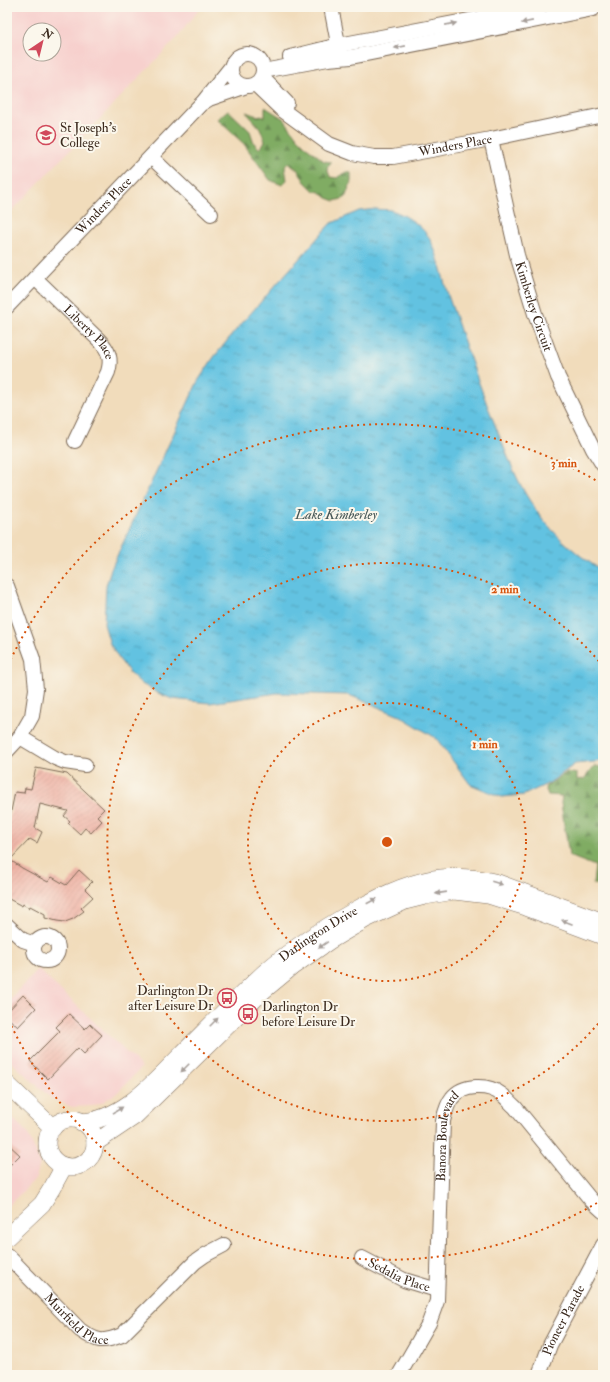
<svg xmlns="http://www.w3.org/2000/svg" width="610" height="1382" viewBox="0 0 610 1382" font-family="'IM FELL Double Pica',serif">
<defs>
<pattern id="forest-firs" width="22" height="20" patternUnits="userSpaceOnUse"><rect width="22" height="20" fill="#80ac64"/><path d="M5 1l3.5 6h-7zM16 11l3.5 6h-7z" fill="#6a8c52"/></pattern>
<pattern id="water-ripples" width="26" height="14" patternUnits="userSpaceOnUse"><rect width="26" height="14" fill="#62c2e1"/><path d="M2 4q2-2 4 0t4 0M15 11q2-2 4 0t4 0" fill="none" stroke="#529eb6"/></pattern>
<pattern id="building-hatch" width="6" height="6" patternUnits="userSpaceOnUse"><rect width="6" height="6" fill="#efb3a5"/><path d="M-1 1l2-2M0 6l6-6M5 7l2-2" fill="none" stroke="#ce9a8e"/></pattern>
</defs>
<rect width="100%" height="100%" fill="#fbf7ec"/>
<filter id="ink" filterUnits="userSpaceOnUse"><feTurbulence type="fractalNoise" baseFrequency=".025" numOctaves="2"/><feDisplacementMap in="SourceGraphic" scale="8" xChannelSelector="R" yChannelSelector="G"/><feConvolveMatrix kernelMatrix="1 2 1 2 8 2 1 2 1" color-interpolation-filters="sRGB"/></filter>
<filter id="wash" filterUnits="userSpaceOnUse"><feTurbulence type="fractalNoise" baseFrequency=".012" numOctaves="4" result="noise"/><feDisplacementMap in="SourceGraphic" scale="16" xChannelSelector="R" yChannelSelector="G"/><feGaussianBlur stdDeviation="0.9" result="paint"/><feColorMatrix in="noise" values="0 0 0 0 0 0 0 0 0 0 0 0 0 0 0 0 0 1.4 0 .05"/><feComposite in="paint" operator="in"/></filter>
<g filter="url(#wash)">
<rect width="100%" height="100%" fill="#f1dcbb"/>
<!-- built -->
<path fill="#f7d0cd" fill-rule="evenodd" d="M7,7h194l-26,33 -168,176zM30,30h24v24h-24z
M38,969l104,98 -25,26 -16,10 -9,3 -20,1 -20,-8 -45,-41v-55z
M7,1113l20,19 13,31 -4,15 -29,29z"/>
<!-- forest -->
<path fill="url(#forest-firs)" stroke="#5e6b41" d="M265,107l19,12 13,18 11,11 16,13 7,1 -4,6 3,9 7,1 9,-6 5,1v10l-6,15 -10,3 -8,-3 -7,-6 -6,-1 -9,-9 -8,-13 -10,-6 -2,4 2,13 -5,5 -12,-5 -26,-36 -27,-25 11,-9 22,21 4,12 6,6 5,-8 -5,-13 -14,-16 8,3 11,2z
M594,766l9,1v118l-10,-1 2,-18 -26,-10 -8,-53 1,-7 -14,-1 -3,-8 22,-15 10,2v6l7,-1z"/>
<!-- water -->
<path fill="url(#water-ripples)" stroke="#4e7680" d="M376,209c5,1 10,0 15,1 13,4 29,14 37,26 12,19 15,47 23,68 16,46 32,92 50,136 8,20 16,40 27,58 18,30 45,55 75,73v190l-28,3 -26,19 -25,12 -23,2 -31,-13 -34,-46 -36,-22 -51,-21 -72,-2 -67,10 -38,-4 -14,-6 -16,-9 -12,-11 -11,-14 -9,-15 -6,-20 2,-38 5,-17 87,-188 16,-24 21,-26 95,-107 29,-13z"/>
<g id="blocks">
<!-- building -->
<path fill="url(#building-hatch)" d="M36,768l31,6 37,35 -7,7 5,5 -11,12 -6,-5 -5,6 -12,-11 2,-2 -6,-5 4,-5 -28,-7 -5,24 7,4 -5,11 -7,-4 -20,21 12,8 26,14 4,-5 14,8 13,-15 13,12 -7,7 8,8 -12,11 3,3 -11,8 -8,3 -8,-1 -12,-3v-4l-15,-8 -1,2 -6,-4 -1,2 -15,-8v-75l2,-2 6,-29 9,1 1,-5 6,1z
M23,995l13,13 -18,19 -11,-10v-5z
M69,1014l16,15 5,-5 12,11 -18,19 -6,-6 -30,31 -18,-18 30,-30 -4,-4z
M7,1143l13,12 -13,13z"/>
</g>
</g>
<g filter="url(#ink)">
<use href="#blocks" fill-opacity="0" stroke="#7b6855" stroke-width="1"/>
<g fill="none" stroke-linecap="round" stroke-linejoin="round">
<defs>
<g id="minor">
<path d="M331,7l9,47"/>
<circle cx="247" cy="70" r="16"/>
<path d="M290,57l49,-12 199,-38"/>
<path d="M263,71l65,-12 23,-2 242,-48"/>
<path d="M262,77l25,26"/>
<path id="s1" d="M255,84l26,25 48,35 23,9 22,4h19l98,-18 112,-24"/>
<path d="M203,102l28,-35"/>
<path id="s2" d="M491,139l26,116 18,59 23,63 35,72 10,16"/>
<path d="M151,157l60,57"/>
<path id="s3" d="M35,278l64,62c10,10 13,19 9,32l-33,69"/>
<path id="s4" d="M7,307l194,-203 8,-5 38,-13"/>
<path d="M7,586l26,73 3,30 -4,27 -12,21 -13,14"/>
<path d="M20,737l35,21 10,4 20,3"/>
<path d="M7,925l16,15 12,4"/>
<circle cx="46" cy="949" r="12"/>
<path id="s5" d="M7,1255l73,75c17,12 22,13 42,5l73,-73 10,-7 19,-10"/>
<path id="s6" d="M362,1258l42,22 33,10"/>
<path id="s7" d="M399,1375l30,-52 8,-22 6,-180c2,-8 4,-17 9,-23 11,-14 36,-14 49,-4 5,3 9,9 14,13l76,93 12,11"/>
<path id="s8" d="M539,1375l11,-30 53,-100"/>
</g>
<g id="tertiary">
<path d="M7,1084l46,44"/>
<circle cx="71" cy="1143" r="24"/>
<path id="s9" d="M81,1122c42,-2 74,-41 101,-68 27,-27 54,-55 82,-81 28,-25 60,-45 92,-63 26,-15 55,-29 85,-32 19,-2 38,0 57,5l105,39"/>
<path d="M95,1143l40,-27 129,-126 29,-24 36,-25 37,-22 39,-18 20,-5 29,-5 34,4 38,12 77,29"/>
<path d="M7,1237l35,-33 10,-16 12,-22"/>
</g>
</defs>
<!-- minor casing -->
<use href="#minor" stroke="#7b6855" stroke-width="16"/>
<!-- tertiary casing -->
<use href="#tertiary" stroke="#7b6855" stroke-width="18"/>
<!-- minor -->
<use href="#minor" stroke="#fff" stroke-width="14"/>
<!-- tertiary -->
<use href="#tertiary" stroke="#fff" stroke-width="17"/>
</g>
<!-- one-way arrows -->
<defs><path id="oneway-solid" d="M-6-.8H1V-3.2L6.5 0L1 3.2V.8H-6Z"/></defs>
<g fill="#a79f9a">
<use href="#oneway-solid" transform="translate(527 22) rotate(169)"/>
<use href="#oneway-solid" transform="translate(451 24) rotate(-11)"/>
<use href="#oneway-solid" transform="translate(400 47) rotate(169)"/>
<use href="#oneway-solid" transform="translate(497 883) rotate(17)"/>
<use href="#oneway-solid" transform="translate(441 893) rotate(172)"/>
<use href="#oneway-solid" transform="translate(372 901) rotate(-27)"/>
<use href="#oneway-solid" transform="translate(567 922) rotate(-159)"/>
<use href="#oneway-solid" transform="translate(323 945) rotate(145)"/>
<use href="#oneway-solid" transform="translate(214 1022) rotate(-45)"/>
<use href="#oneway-solid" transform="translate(185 1068) rotate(135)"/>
<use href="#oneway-solid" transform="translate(118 1110) rotate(-32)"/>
</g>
</g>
<!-- distance rings -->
<g fill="none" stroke="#d7540e" stroke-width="2" stroke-dasharray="2 4">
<circle cx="387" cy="842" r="139"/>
<path d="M602 1019A279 279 0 1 1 602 665"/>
<path d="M602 1200A418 418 0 0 1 8 1019M8 665A418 418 0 0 1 602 484"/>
</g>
<!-- icons -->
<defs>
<symbol id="school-ring" viewBox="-11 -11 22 22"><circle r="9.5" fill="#fbf7ec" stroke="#d1495b" stroke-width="1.5"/><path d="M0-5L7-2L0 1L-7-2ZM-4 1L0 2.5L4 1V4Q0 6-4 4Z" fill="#d1495b"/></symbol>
<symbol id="bus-ring" viewBox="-11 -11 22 22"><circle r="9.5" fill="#fbf7ec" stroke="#d1495b" stroke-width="1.5"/><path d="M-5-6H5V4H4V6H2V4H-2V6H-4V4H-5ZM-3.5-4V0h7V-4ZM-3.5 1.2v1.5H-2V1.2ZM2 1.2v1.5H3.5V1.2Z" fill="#d1495b"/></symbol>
</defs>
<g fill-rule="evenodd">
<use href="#school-ring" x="35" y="124" width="22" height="22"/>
<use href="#bus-ring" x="216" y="987" width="22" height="22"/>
<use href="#bus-ring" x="237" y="1003" width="22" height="22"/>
</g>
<g text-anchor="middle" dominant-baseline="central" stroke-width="4" stroke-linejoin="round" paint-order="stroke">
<!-- poi labels -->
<g font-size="13" fill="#3b2a1e" stroke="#fbf7ec" text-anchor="start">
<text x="60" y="128">St Joseph's<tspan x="60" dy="15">College</tspan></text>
<text x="213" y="991" text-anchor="end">Darlington Dr<tspan x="213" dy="15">after Leisure Dr</tspan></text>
<text x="262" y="1007">Darlington Dr<tspan x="262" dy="15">before Leisure Dr</tspan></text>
</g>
<!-- street labels -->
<g font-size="13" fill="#3b2a1e" stroke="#fbf7ec">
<text stroke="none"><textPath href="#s1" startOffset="225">Winders Place</textPath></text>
<text stroke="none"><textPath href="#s4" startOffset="140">Winders Place</textPath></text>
<text stroke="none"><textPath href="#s2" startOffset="173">Kimberley Circuit</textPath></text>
<text stroke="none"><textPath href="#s3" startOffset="77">Liberty Place</textPath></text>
<text stroke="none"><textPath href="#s9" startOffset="307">Darlington Drive</textPath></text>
<text stroke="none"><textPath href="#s7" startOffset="249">Banora Boulevard</textPath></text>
<text stroke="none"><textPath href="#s6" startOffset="41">Sedalia Place</textPath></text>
<text stroke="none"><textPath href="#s5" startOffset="96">Muirfield Place</textPath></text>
<text stroke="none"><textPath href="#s8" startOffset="60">Pioneer Parade</textPath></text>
</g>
<!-- water labels -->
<g font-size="14" font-style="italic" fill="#475858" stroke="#fbf7ec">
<text x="336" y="514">Lake Kimberley</text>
</g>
</g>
<circle cx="387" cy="842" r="6" fill="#d7540e" stroke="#fbf7ec" stroke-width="2"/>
<g font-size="12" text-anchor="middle" font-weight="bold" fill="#d7540e" stroke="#fbf7ec" stroke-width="4" stroke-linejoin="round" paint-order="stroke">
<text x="564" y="467">3 min</text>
<text x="505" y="593">2 min</text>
<text x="485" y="748">1 min</text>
</g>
<!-- margin -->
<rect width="610" height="1382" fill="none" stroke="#fbf7ec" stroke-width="24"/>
<!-- north arrow -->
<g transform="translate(42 42) rotate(35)"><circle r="19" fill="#fbf7ec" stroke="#aea59a"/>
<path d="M0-3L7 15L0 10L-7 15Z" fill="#d1495b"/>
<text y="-6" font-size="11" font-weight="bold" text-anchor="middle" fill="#3b2a1e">N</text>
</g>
</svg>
